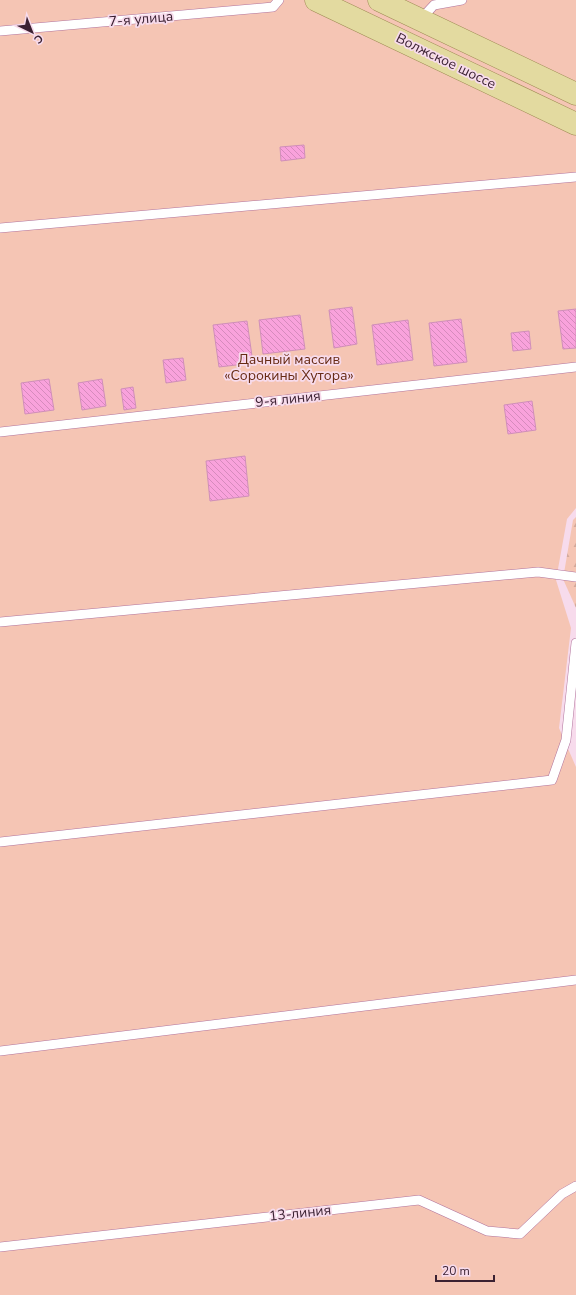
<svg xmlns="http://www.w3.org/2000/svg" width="576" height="1295" viewBox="0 0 576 1295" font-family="'Nunito Sans',sans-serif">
<defs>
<pattern id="forest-firs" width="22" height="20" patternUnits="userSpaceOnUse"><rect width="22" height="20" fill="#f5c5b4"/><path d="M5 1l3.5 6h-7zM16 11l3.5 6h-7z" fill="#d3a99b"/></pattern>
<pattern id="building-back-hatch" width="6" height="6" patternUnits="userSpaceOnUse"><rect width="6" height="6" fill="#f9a2dc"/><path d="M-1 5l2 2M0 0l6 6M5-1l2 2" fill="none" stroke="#d68bbd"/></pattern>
</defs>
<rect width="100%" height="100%" fill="#f7dbec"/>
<!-- green -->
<path fill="#f5c5b4" d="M0,0h576v508l-9,11 -11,61 15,48 -12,100 17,39v528h-576z"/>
<!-- forest -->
<path fill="url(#forest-firs)" d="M576,517v91l-13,-29 10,-59z"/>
<!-- building -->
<path fill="url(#building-back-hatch)" stroke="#d08fb9" d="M304,145l1,13 -24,3 -1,-14z
M352,307l5,37 -23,4 -5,-38z
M576,309v39l-13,1 -5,-38z
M300,315l5,34 -42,5 -4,-34z
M461,319l6,43 -33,4 -5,-43z
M408,320l5,40 -36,5 -5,-40z
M247,321l6,42 -34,4 -6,-42z
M529,331l2,18 -18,2 -2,-18z
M183,358l3,22 -20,3 -3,-23z
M49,379l5,31 -29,4 -4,-31z
M102,379l4,27 -24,4 -4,-27z
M133,387l3,21 -12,2 -3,-21z
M532,401l4,29 -28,4 -4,-29z
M245,456l4,40 -39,5 -4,-40z"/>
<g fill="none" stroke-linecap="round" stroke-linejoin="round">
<defs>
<path id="lane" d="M420,20l14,-15 28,-5
M0,31l273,-24 6,-7
M0,228l576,-51
M0,432l576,-65
M0,622l538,-50 38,5
M0,842l552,-62 14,-40 10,-97
M0,1051l576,-71
M0,1247l419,-47 68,31 33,3 42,-40 14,-8"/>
<path id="primary" d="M316,0l260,124
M379,0l197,94"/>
</defs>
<!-- lane casing -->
<use href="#lane" stroke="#b1739c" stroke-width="10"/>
<!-- primary casing -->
<use href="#primary" stroke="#9c8951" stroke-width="23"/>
<!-- lane -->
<use href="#lane" stroke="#fff" stroke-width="9"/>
<!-- primary -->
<use href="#primary" stroke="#e3daa0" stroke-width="22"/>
</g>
<g text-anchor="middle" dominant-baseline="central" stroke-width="3.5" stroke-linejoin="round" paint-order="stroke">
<!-- street labels -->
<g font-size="14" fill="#3b2132" stroke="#f7dbec">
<text transform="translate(141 19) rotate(-5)">7-я улица</text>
<text transform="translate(446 61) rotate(26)">Волжское шоссе</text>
<text transform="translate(288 399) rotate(-6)">9-я линия</text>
<text transform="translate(300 1213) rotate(-6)">13-линия</text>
</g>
<!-- park labels -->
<g font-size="14" fill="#672b14" stroke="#f7dbec">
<text x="289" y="359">Дачный массив<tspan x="289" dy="16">«Сорокины Хутора»</tspan></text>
</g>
</g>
<!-- north arrow -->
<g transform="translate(32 32) rotate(137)" stroke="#f7dbec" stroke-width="3" paint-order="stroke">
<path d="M0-3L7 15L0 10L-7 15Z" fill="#3b2132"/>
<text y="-6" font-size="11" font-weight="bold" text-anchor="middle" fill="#3b2132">С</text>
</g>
<!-- scale -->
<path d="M436 1275v6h58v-6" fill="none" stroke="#3b2132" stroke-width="2"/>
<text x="442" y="1275" font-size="12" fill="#3b2132" stroke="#f7dbec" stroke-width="3" paint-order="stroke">20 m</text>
</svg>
